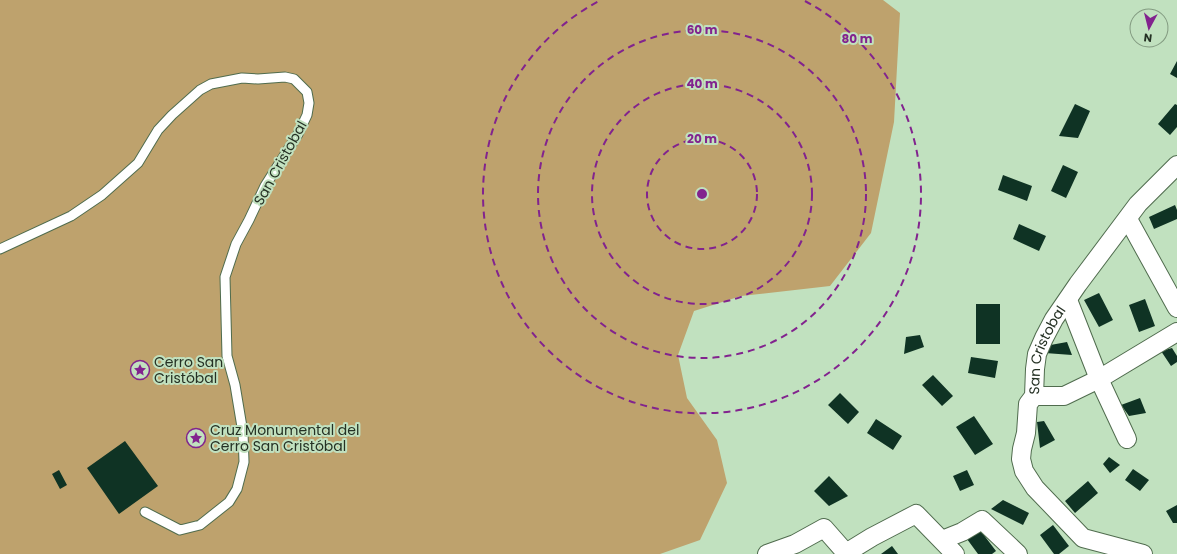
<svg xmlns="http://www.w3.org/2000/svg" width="1177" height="554" viewBox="0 0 1177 554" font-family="Poppins,sans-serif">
<rect width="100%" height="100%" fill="#c1e1bf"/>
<!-- green -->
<path fill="#bea26d" d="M0,0h883l17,13 -6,109 -23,111 -41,53 -89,10 -47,15 -16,44 9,43 30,42 10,43 -27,57 -40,14h-660z"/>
<!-- building -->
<path fill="#0f3324" d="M1177,61v17l-7,-4z
M1075,104l15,7 -12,27 -19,-2z
M1175,104l2,1v22l-7,8 -12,-11z
M1063,165l15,7 -12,26 -15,-7z
M1003,175l29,11 -5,15 -29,-11z
M1175,205l2,5v9l-23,10 -5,-12z
M1019,224l27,12 -7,15 -26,-12z
M1099,293l14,27 -14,7 -15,-27z
M1145,299l10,27 -16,6 -10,-27z
M976,304h24v40h-24z
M920,335l4,12 -20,7 2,-17z
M1067,342l5,13 -27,-2v-7z
M1172,348l5,8v6l-6,4 -10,-15z
M971,357l27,4 -3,17 -27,-5z
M933,375l20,21 -11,10 -20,-21z
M840,393l19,19 -11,12 -20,-19z
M1140,398l6,15 -17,3 -8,-11z
M974,416l19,28 -18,11 -19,-28z
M876,419l26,17 -9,14 -26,-17z
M1044,421l11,19 -15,8 -3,-26z
M125,441l33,45 -39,28 -32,-46z
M1109,457l11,8 -10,8 -7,-9z
M1133,469l16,11 -9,11 -15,-11z
M59,470l8,15 -7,4 -8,-15z
M967,470l7,15 -14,6 -7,-15z
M829,476l19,20 -19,10 -15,-15z
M1088,481l10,12 -23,20 -10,-12z
M1003,500l26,13 -6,12 -32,-16z
M1177,505v18h-4l-7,-12z
M1053,525l16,21 -10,8h-5l-14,-19z
M980,530l16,21 -4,3h-14l-11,-15z
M892,546l6,8h-17z"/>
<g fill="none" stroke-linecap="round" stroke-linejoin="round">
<defs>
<path id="service" d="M0,249l71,-33 31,-21 36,-32 20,-33 14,-15 28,-25 11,-6 31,-6 16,1 27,-2 9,2 13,13 2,11 -2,12 -9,19 -33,52 -16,34 -13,24 -11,33 2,79 8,29 8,48 1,29 -7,27 -8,13 -29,23 -20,5 -35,-18"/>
<g id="minor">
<path d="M1128,219l49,89"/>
<path d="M1068,300l31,79 28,60"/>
<path d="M1034,396h30l35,-17 78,-47"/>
<path d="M942,540l20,-8 20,-12 36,34"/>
<path d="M767,554l28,-10 29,-16 22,25 26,-16 44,-23 39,40"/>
<path id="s1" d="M1143,554l-60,-16 -48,-50 -11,-17 -3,-12 1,-10 4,-16 2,-29 6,-8 1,-27 2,-15 7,-16 10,-19 24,-35 60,-80 39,-39"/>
</g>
</defs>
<!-- service casing -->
<use href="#service" stroke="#506c4e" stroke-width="11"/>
<!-- minor casing -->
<use href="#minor" stroke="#506c4e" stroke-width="20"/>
<!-- service -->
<use href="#service" stroke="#fff" stroke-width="9"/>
<!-- minor -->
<use href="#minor" stroke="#fff" stroke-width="18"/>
</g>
<!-- distance rings -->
<g fill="none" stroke="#82238e" stroke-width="2" stroke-dasharray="7 5">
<circle cx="702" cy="194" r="55"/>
<circle cx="702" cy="194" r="110"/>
<circle cx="702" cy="194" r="164"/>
<path d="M805 1A219 219 0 1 1 599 1"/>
</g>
<!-- icons -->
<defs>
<symbol id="sight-ring" viewBox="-11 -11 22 22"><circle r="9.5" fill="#c1e1bf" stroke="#82238e" stroke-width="1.5"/><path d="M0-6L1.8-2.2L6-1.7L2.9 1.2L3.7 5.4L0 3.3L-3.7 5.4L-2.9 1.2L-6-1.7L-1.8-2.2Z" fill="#82238e"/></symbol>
</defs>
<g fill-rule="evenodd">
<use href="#sight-ring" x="129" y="359" width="22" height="22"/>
<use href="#sight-ring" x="185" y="427" width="22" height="22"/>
</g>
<g text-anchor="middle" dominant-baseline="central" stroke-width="4" stroke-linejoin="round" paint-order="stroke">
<!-- street labels -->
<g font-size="14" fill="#253124" stroke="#c1e1bf">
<text transform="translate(280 163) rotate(-61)">San Cristobal</text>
<text stroke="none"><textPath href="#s1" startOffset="278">San Cristobal</textPath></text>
</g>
<!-- poi labels -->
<g font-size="14" fill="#253124" stroke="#c1e1bf" text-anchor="start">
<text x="154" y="362">Cerro San<tspan x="154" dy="16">Cristóbal</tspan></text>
<text x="210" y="430">Cruz Monumental del<tspan x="210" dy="16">Cerro San Cristóbal</tspan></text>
</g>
</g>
<circle cx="702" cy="194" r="6" fill="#82238e" stroke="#c1e1bf" stroke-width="2"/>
<g font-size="12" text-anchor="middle" font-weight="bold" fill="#82238e" stroke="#c1e1bf" stroke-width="4" stroke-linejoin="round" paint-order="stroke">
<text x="702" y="34">60 m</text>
<text x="857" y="43">80 m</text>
<text x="702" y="88">40 m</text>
<text x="702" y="143">20 m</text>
</g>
<!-- north arrow -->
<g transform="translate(1149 28) rotate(187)"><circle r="19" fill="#c1e1bf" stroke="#839b81"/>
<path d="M0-3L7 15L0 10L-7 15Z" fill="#82238e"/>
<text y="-6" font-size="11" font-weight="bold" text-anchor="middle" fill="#253124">N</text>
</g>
</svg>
